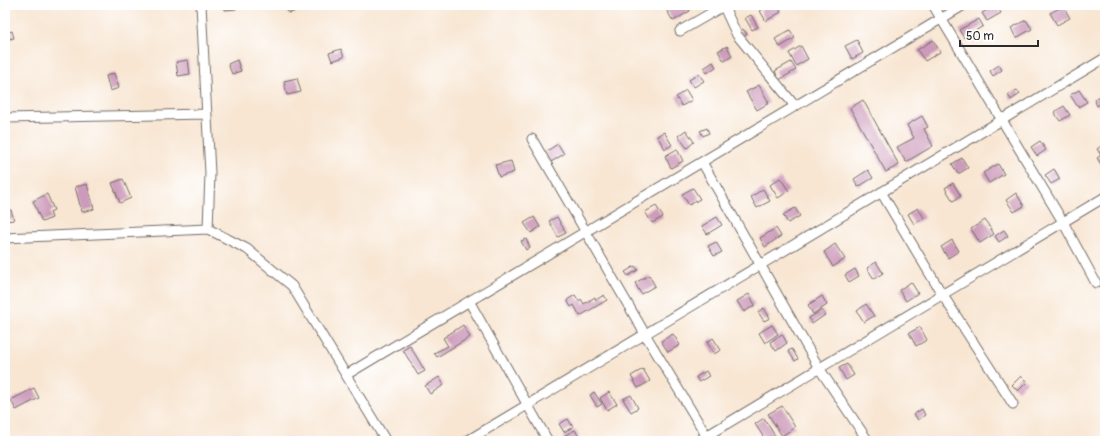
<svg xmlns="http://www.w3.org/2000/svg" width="1110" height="446" viewBox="0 0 1110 446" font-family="Pangolin,sans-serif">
<rect width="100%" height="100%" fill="#fff"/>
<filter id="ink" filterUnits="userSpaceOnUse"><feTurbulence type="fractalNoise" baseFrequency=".025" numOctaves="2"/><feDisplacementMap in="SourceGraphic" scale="8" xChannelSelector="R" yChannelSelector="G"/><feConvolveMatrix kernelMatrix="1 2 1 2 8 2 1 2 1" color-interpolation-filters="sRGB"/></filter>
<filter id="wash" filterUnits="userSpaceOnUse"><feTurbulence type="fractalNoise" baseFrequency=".012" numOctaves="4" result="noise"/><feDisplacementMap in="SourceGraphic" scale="16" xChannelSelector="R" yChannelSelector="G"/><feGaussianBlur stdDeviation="0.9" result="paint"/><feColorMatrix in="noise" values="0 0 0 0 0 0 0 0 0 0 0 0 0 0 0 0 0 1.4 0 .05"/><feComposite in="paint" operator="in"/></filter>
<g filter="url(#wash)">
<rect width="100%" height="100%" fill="#f8e6d3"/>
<g id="blocks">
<!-- building -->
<path fill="#cc9aba" d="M224,5h11l1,4 -11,1z
M287,5h6l1,7 -6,1z
M676,5h11l3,6 -17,10 -6,-10z
M770,5h7l4,7 -15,9 -6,-10z
M996,5l5,8 -14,8 -5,-8z
M1063,6l7,12 -13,7 -7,-12z
M751,15l7,12 -6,3 -7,-12z
M979,19l4,7 -19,12 -5,-8z
M1026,20l6,9 -16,9 -5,-10z
M743,29l4,5 -3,3 -4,-6z
M790,30l5,8 -15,9 -5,-8z
M12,31l2,7 -5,1 -2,-6z
M857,40l6,13 -11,6 -7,-13z
M933,40l7,12 -15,9 -8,-11z
M727,46l5,10 -8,5 -6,-10z
M801,46l7,13 -12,7 -7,-13z
M341,49l3,8 -12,4 -3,-8z
M188,60l2,14 -12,2 -2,-14z
M237,60l4,11 -9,3 -4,-10z
M713,62l3,5 -9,6 -3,-5z
M791,62l5,8 -17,10 -4,-9z
M999,65l3,5 -9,6 -3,-5z
M114,73l5,15 -9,3 -4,-15z
M699,74l5,7 -10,6 -5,-7z
M297,78l4,14 -14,3 -3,-14z
M759,85l10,18 -12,7 -11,-18z
M686,90l6,10 -10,6 -6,-9z
M1017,90l3,4 -9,6 -3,-5z
M1079,90l8,12 -9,5 -8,-12z
M1100,96l3,6 -6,4 -3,-7z
M863,100l36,65 -13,7 -36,-64z
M1064,106l6,9 -10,6 -6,-9z
M922,116l6,11 -4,2 9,17 -27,16 -9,-15 17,-9 -7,-13z
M707,128l2,5 -6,3 -3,-5z
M686,130l8,12 -7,6 -9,-12z
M664,132l8,13 -7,4 -8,-13z
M1040,141l6,9 -9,6 -6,-9z
M1105,143v27l-8,-12 4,-3 -4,-6z
M558,144l6,10 -13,8 -6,-10z
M677,149l6,12 -12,7 -6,-12z
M962,158l6,10 -10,6 -6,-10z
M511,161l3,11 -15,5 -4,-12z
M998,164l6,10 -15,9 -6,-10z
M1054,169l6,10 -9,5 -6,-9z
M868,170l5,8 -15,9 -4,-8z
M780,178l9,13 -11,7 -8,-13z
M123,179l8,19 -11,5 -8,-20z
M953,183l8,13 -8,5 -8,-13z
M87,184l7,25 -12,3 -7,-25z
M693,188l7,11 -11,6 -7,-11z
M763,189l7,12 -13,7 -6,-11z
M1016,193l8,13 -10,6 -8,-12z
M47,194l7,16 -4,2 2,6 -10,4 -9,-21z
M656,206l7,11 -11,6 -7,-11z
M795,208l5,8 -12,7 -5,-8z
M918,208l6,10 -10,6 -6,-10z
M11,210l3,10 -9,1 1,-10z
M534,217l6,10 -9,6 -7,-10z
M557,217l9,16 -8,4 -9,-16z
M717,217l5,8 -15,9 -5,-8z
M985,220l9,14 -14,9 -9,-14z
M776,228l5,8 -16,11 -5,-9z
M1004,230l4,6 -9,6 -4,-6z
M526,239l4,8 -4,3 -5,-9z
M952,240l7,11 -11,7 -7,-11z
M716,242l6,10 -8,4 -6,-10z
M835,244l10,15 -12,8 -9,-15z
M876,262l7,11 -9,6 -7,-11z
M635,266l3,4 -10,6 -3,-4z
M855,269l4,7 -10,6 -4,-7z
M649,275l6,11 -14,8 -6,-11z
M911,282l7,11 -12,8 -7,-11z
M749,294l6,11 -11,7 -7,-11z
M575,295l4,6 2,-2 3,5 11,-7 1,3 8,-5 3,5 -27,16 -6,-11 -3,2 -4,-7z
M822,296l5,9 -14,9 -5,-9z
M866,304l8,12 -10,6 -7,-11z
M764,308l6,10 -6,3 -6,-9z
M822,310l3,5 -13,9 -3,-6z
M463,325l7,12 -33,20 -3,-4 14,-7 -5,-8z
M772,325l6,9 -13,9 -6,-10z
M920,327l7,13 -11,6 -7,-13z
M673,334l7,11 -12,7 -7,-11z
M782,334l5,9 -11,8 -6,-9z
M713,338l8,12 -7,4 -7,-12z
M410,346l15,25 -7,4 -15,-25z
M792,349l6,10 -3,2 -7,-10z
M847,364l7,11 -8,5 -7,-12z
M643,369l7,12 -12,7 -7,-12z
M706,371l3,5 -10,6 -3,-5z
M1021,376l6,6 -9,9 -6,-6z
M439,377l5,8 -14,9 -5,-8z
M34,388l5,10 -23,12 -5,-10z
M594,392l8,12 -5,3 -7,-12z
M609,392l8,12 -10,6 -7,-12z
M631,395l7,13 -7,4 -8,-13z
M782,406l13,21 -13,9 -14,-22z
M922,409l3,6 -7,5 -4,-6z
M764,418l11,18 -9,5 -11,-17z
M568,419l5,8 -9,5 -5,-8z
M575,430l4,7 -7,4h-6l-3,-5z"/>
</g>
</g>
<g filter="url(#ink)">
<use href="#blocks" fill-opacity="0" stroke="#736c66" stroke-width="1"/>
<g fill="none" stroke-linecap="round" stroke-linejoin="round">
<defs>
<path id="street" d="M201,5l9,168 -2,56
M723,5l14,30 58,71
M933,5l130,217 33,61
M680,31l45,-26
M5,118l202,-4
M532,139l113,195 64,106
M702,162l117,206 49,73
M881,192l61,102 71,110
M5,238l203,-9 39,20 45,37 94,155
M469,301l79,140
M346,375l618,-370
M467,441l638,-383
M698,441l407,-244"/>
</defs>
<!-- street casing -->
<use href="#street" stroke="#736c66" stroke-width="11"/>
<!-- street -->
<use href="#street" stroke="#fff" stroke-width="9"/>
</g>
</g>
<!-- margin -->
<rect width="1110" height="446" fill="none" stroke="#fff" stroke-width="20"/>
<!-- scale -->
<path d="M960 40v6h78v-6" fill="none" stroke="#2b2b2b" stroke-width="2"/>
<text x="966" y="40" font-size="12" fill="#2b2b2b" stroke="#ffffff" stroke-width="3" paint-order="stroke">50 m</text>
</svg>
